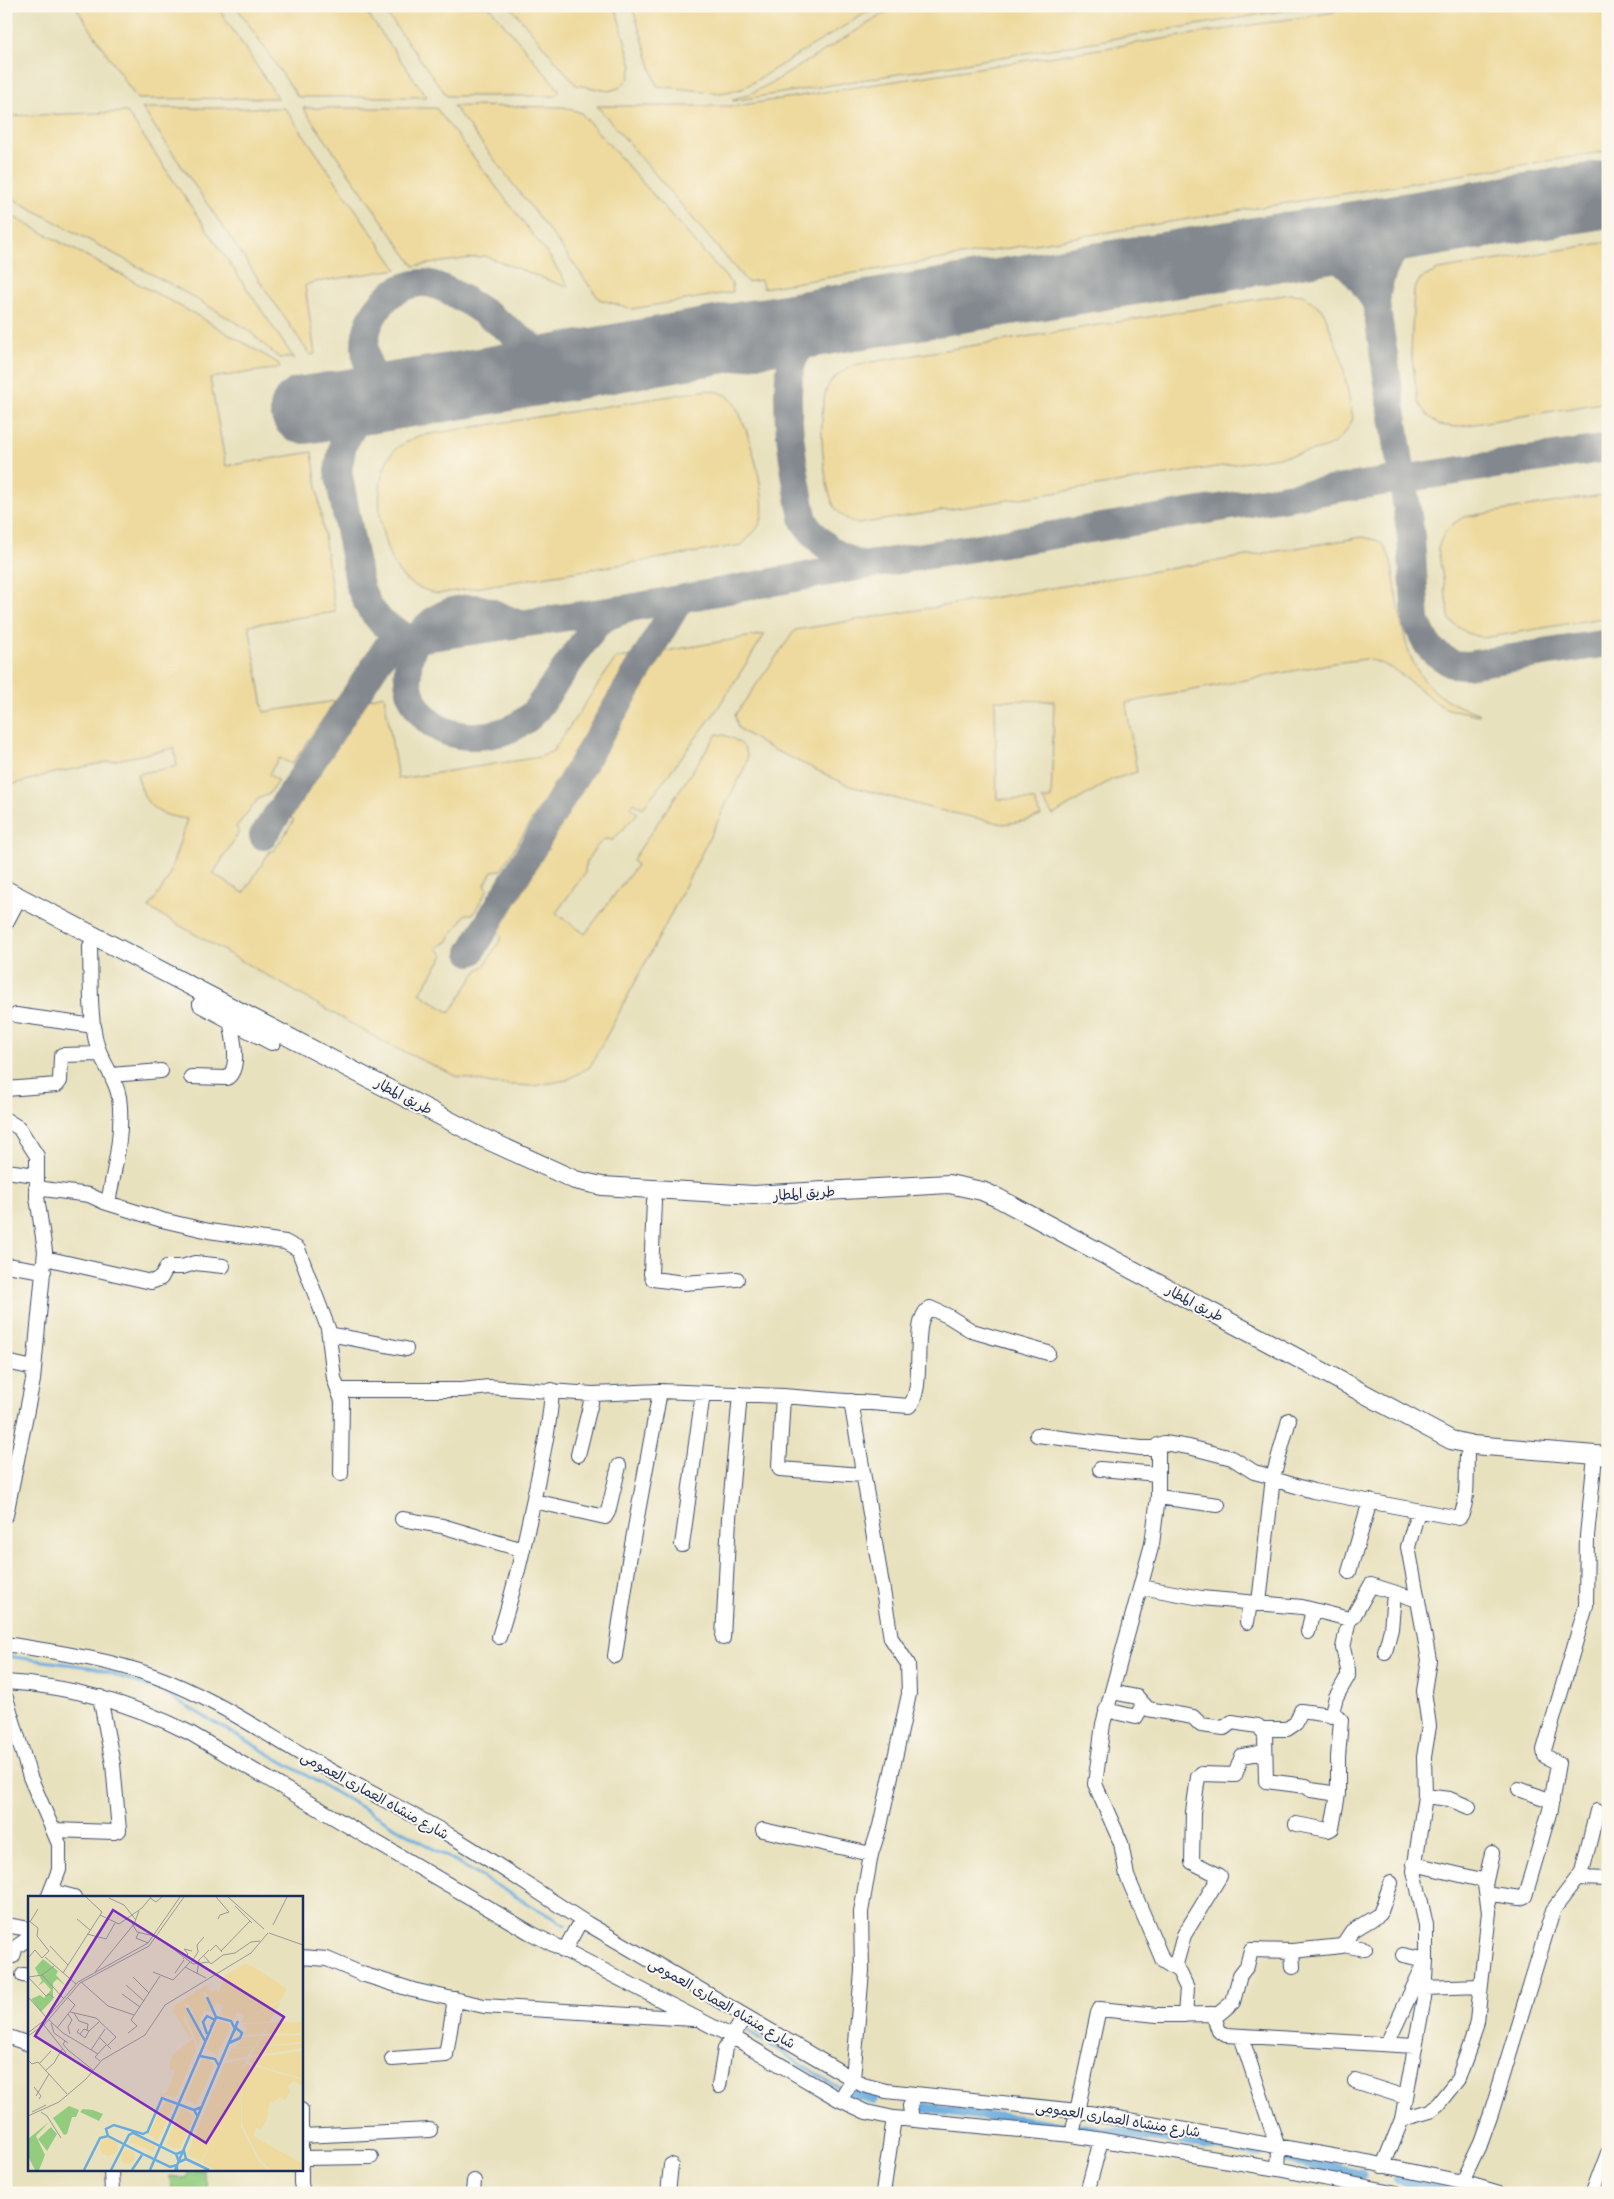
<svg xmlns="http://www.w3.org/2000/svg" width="1614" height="2199" viewBox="0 0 1614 2199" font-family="Delius,'Playpen Sans Arabic',sans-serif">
<rect width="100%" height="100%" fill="#fbf7ec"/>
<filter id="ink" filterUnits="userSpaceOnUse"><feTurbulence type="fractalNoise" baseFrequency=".02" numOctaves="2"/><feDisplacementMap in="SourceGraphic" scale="10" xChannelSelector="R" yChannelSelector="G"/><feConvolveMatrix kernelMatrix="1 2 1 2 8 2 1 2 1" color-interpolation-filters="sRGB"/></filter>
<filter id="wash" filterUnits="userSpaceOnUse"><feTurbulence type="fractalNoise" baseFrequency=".0096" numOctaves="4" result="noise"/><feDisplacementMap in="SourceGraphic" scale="20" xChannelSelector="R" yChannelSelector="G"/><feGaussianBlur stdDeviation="1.12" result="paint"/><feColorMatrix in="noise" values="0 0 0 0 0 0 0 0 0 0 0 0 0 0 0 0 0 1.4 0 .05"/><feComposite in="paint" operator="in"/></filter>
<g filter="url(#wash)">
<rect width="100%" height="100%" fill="#e8e1be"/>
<!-- green -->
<path fill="#93cc7f" stroke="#577e6e" d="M189,2170h14l6,23h-38l-1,-17 17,2z"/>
<!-- sand -->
<path fill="#eeda9e" stroke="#84847e" d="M75,6h142l61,92 -141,1z
M236,6h126l65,91h-129z
M381,6h108l71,85 -5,5h-108z
M510,6h105l17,60 -3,12 -10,10 -10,3 -33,-6z
M632,6h245l-135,83 -21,4 -64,-7z
M896,6h416l-579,95v-2l15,-4 29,-15z
M1373,6h235v145l-845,137 -2,-8 -14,2 -150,-176h139z
M453,106l111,1 17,6 151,171 1,8 -101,17 -33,-10 -39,-54z
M142,108h143l112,161 -87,14 -5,3 10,68 -5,1z
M303,108h133l113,148 19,30 -2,1 -81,-31 -71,10z
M127,112l167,246h-15l-32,-29 -68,-40 -173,-94v-79z
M6,213l185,99 87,51 2,5 -70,10 16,88 86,-14 23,160 -86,13 15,87 71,-11 -43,63 -13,-6 -10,16 9,7 -9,13 -11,5 -22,28 3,5 -26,42 31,19 26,-42h4l20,-31 -5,-3 78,-118 17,-4 14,84 142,-22 13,-6 63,-93 17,-2 -132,214 -9,1 -7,14 3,4 -15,25h-7l-19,28 -8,4 -2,3 7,6 -24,38 30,20 27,-42 8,-6 17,-28 -6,-6 4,-7 166,-273 99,-17 -51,80 -71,94 -10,-5 -2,5 7,5 -25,27 -8,-1c-10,7 -21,22 -20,34l-29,40 29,21 52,-69 -5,-4 85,-127c13,1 33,11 30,26 -1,5 -4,11 -6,15l-77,153 -74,139 -23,13 -33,6 -42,-2 -36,-8 -69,-32 -238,-136 19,-29 19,-60c-32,-4 -42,-12 -50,-45l40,-8 -3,-18 -124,26 -36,10 -8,-1z
M1608,242v160l-152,25 -17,-2 -12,-10 -9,-13 -7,-51 3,-61 6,-11 18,-9z
M1290,294l13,1 20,15 19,50 11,59c-17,32 -28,29 -61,36l-434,69c-9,-4 -16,-7 -22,-15 -14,-19 -20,-105 -7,-125 5,-8 16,-14 24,-19z
M708,390c8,2 16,2 22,8 16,17 37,95 32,119 -2,11 -12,19 -20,28l-305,49c-12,-4 -25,-8 -34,-17 -24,-24 -33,-97 -11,-124 6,-8 17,-12 26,-17z
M1608,494v123l-124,21 -17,-5 -17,-12 -12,-72c4,-16 11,-24 26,-32z
M1363,537c6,2 13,2 18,6 9,8 11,24 13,35 11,65 12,115 85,135v2l-31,-6 -8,-4 -45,-35 -17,-8 -11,-3 -33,4 -208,40 11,69 -26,8 -58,35 -11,-16h9l3,-98 -59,-1 2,99 37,1 7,16 -16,5 -22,3 -73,-16 -80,-22 -88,-42 -24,-16 -3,-13 60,-85z"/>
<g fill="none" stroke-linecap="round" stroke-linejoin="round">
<!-- stream -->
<path stroke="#69acde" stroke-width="3" d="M6,1656l90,12 64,23 405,234
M743,2028l96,60"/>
<!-- canal -->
<path stroke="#69acde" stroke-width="10" d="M849,2092l24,7
M918,2107l287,37 56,9
M1284,2158l78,16
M1398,2180l52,13"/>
<!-- taxiway -->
<path stroke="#82888e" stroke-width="28" d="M1301,243c37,6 58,30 75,60 3,-37 17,-53 41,-79
M1376,303l35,233 5,86 11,22 7,8 18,12 15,1 141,-22
M831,320c-13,11 -30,23 -37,38 -15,31 2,127 10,163 16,24 32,34 58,45
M469,384c-64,57 -140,-23 -85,-83 9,-11 26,-18 40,-18 28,0 109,65 134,84
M392,395l-27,16 -10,12 -12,21 -5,27 22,116 9,20 13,16 22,13 13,3 212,-31 233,-42 480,-78 266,-40
M517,623c-15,-4 -30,-16 -46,-15 -86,5 -85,132 7,128 17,-1 35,-6 49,-17 9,-7 17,-20 23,-29 16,-22 30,-44 46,-65l10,-8 13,-5
M263,836l134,-204
M471,952l209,-353"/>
<!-- runway -->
<path stroke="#82888e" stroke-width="68" d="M304,410l165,-26 362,-64 777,-126"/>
</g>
</g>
<g filter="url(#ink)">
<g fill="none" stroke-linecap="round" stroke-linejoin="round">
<defs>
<path id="minor" d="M6,923l9,-17
M90,946c1,30 -1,71 7,99 5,18 19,33 22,52 5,35 -5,73 -11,106
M16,1015l78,11
M111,1075l50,-4
M191,1077l36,1c15,-11 5,-43 3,-59
M6,1089l51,-4 3,-4 1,-24 1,-2 38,-1
M6,1120l13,8 18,28v41l8,54 -12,129 -27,135
M6,1171l30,4
M36,1188l53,7 15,7 58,18 47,11 76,11 13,7 30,79 6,50 8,23 -1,73
M654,1201l-3,73 2,5 31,4 53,-4
M45,1258l106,24 10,-4 6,-11h15l13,-4 28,3
M6,1265l38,6
M329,1334l77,15
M6,1362l28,6
M338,1390h124l27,-3 104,7 67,-3 123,5 126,10c18,-16 0,-87 21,-98l18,8 24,15 76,22
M783,1396l-4,70 1,3 83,6
M1037,1435l104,13h16
M578,1455l15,-61
M1100,1469l58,5
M1273,1479l40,12 146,27c10,-12 7,-46 8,-62
M1158,1497l60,8
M534,1501l71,16 3,-5 11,-46
M402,1519l40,7 81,24
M682,1545l21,-152
M1349,1572l21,-71
M1141,1587l60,11 101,9 47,12 4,-2 18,-32 47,15
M1259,1603l14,-126 16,-57
M1247,1622l3,-19
M1308,1632l5,-22
M499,1637c16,-49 27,-98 37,-149 7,-33 14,-64 16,-98
M723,1638l6,-120 11,-124
M6,1644c50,8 100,15 148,32 61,22 114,60 170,91 42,24 85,45 127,69 47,28 91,59 137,88l275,161 23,6 192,20 294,52 90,19 37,11
M1385,1652l6,-23 3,-35
M615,1656l14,-95 31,-170
M6,1682c66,4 125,21 184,51l339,199 204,105 107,63 26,12 28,6 178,17 206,34 119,24
M1112,1692l25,5 11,12 45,8 8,8 23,3 8,-6 26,4 7,8 1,47 40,5 5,4 27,4
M6,1698l24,79 29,67v26l-11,28
M1106,1710l30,7 7,-12
M1331,1716l5,-19 12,-21v-6l-5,-22 6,-29
M1262,1729h25l9,-6 5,-12 36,5 4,4 -3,37v37l-6,34 -4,2 -32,-6
M1519,1789l33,12
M1425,1796l24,3 20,8
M53,1830l61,2 5,-2 -6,-66 -13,-67
M763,1830l108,24
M1414,1864l72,17
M1579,1878l29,1
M51,1891l23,6
M1486,1893l34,5 5,-2 25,-86 8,-47 -13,-7 -1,-6 42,-144 1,-70 7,-70
M6,1925l23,4
M1343,1945l22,4
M564,1951l17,-31
M1292,1951l1,16
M13,1956l3,-9 13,-9
M301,1957l26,2 35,15 51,16 71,16 209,13
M1175,1968l9,-33 36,-59 -28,-14 1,-50 5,-35 4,-3 33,1 7,-19 23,-4
M23,1975l6,1
M1424,1988l56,-2
M1185,2015l2,-27 -8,-17 -16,-10 -36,-85 -6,-33 -26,-59 8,-60 49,-180 6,-47v-52l6,-2 25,4 43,11 22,14 19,5
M1215,2017l18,-15 7,-27 7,-9 4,-16 41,1 50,-5 10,-15 28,-17 11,-31
M6,2036l23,8
M1241,2036l38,115 -1,18
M1387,2044l39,-84 -23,-5
M392,2059l54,-4 9,-56
M1355,2081l50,16
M719,2086l6,-38 20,-32
M840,2100l13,-21 9,-108 -1,-59 10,-58 9,-28 29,-132 -1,-30 -17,-26 -40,-237
M301,2110v56
M1402,2119l28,-8 8,-7 20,-25 14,-39 5,-19 12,-109 -4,-27 7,-32
M912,2120l-2,-14 4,-12
M1072,2135l26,-122 2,-4 57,6 56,-1 6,17 7,4 189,11
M302,2136l128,-6
M302,2158l69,-1
M1383,2166l19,-47 22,-121 2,-38v-35l-12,-54 11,-75 -1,-39 5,-31 -5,-35 5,-31 -21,-113 10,-36
M111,2170l1,23
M301,2170v13l2,10
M1462,2182l19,-40 10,-28 62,-204 29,-38 15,-61
M473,2193l1,-12
M668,2193l3,-28
M883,2193l11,-75
M1087,2193l14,-53
M1593,2193l15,-40"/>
<path id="major" d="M6,890l475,247 94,43 27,6 152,9 195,-11 33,7 16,7 453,242 22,5 135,11
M202,1004l70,37"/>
</defs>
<!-- minor casing -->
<use href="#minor" stroke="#3a4a6c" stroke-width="16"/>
<!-- major casing -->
<use href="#major" stroke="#3a4a6c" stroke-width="20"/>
<!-- minor -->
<use href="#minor" stroke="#fff" stroke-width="14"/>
<!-- major -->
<use href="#major" stroke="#fff" stroke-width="18"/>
</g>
</g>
<g text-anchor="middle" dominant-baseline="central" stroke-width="4" stroke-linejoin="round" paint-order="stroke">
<!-- street labels -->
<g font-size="14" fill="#1b2f5e" stroke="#fbf7ec">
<text transform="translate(404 1096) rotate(28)">طريق المطار</text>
<text transform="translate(804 1193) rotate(-4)">طريق المطار</text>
<text transform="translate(1195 1303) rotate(28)">طريق المطار</text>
<text transform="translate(375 1795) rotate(29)">شارع منشاه العمارى العمومى</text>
<text transform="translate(722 2003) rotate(30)">شارع منشاه العمارى العمومى</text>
<text transform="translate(1118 2119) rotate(9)">شارع منشاه العمارى العمومى</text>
</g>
</g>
<!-- overview -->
<g transform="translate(28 1896)">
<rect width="275" height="275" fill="#e8e1be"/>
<path d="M15,63l15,12 -2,4 10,11 -9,-7 -4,4v16l-12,13 -10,-13 9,-4 4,3 7,-8 -7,-8 -6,4 4,-5 -7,-13zM41,210l10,4 -3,7h-4l-5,17 -3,1 -11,-17zM55,213l10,1 10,4 -4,7 -19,-9zM21,226l-13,14 9,19 -6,15h-4l-7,-14v-17zM23,231l6,7 -10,17 -9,-12z" fill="#93cc7f"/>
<path d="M217,68l9,3 33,22 -5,10 -38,22 37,-20 -5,10 -7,11 -27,1 2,-8 -7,-3 -3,8 -14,-6 4,-8 -8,-3 -2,6 -8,-17 -3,1 9,19 -8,-1 -5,11 4,13 -14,-30 -5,-2 17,34 -3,9 -12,-30 -3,2 9,19 -2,2 -17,-28 1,-5 32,-21 5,7 6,-2 1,4 7,-19zM193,125l8,3 1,5 -13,26 -11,-6 11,-27zM275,126l-1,11 -39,1 7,-11zM241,127l-7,11 -18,1 3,-8 -5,-3zM275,139l-1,7 -46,4 6,-10zM233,140l-6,10 -20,2 9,-11zM165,143l4,9 -21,49 -13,-2 -6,3 10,-6 8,-21 -6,-3 3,-13zM274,148l1,4 -53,8 5,-9zM226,151l-7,10 -21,3 6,-11zM275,155v28l-55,-17 2,-4zM174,163h7l5,7 -18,39 -11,-6zM219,163l-6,11 5,-6 57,16v6l-10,-5 -5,5 2,6 -5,8 -4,-3 -12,7 -2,16 -6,9 -5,-1 -3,8 50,28v6h-33l-10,-11 -18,-34 -1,-54v56l17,33 9,10h-51l-14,-7 23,-57 -24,56 -14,-8 38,-91zM138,204l7,6 -14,32 -3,2 -7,-6zM156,212l10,8 -14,32 -3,1 -10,-4v-3l13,-32zM108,240l19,10 -1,6 -24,-10 1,-5zM72 251a9 9 0 1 1 18 0a9 9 0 1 1-18 0ZM93 261a7 7 0 1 1 14 0a7 7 0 1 1-14 0Z" fill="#eeda9e"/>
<path fill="none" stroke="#69acde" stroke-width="2.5" d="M179,101l9,20M159,112l18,33M188,121l15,4 4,8M179,138l-4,-12 4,-6 8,4 -4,7M201,147l11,-5 2,-5 -6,-5 -4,7M172,160l15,3 4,7M170,221l-4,-7 8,-3M119,236l-4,2 -29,-9 -8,4 2,7 37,19 25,12 7,-2v5M119,237l15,-35 32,12M156,255l2,8 -7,3 -3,-8zM158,263l23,11M56,274l16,-32 8,-2M83,274l18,-35 4,-2 43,21M104,274l10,-15M122,274l66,-153M147,274l63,-149"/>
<path fill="none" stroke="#969a98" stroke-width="1" d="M188,1l13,15 -9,3 -2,4M200,1l36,32M81,2l15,7 12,15M122,2l6,4 6,-5M207,10l17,17M72,19l19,9 23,-16 9,-11M49,23l13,11M0,24l10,8 -1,8 12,15 -7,7 -7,-8 -7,8M2,26l8,-13M104,27l5,9 17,4M245,29l14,-28M111,36l-3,6 12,5M241,37l34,12M59,38l19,5 9,-16M128,40l37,28 16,-2M22,50l18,19M182,55l6,-6 6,7M193,55l29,-30M176,60l7,8 12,-9 12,-2 16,-11 9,-1M17,61l31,27M155,63l5,-5 -4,-5 8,2M163,67l7,-11 -1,-7 7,-8M157,71l21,11M67,76l39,-48 5,-13M125,76l20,8 17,-18M35,77l39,-61 -16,-15M147,77l9,-13M169,78l2,-14 10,-10M14,79l22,24M0,81l18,19 3,-2 5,4M1,81l13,-2 12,-9M105,81l16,16M53,86l27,24 26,9M98,89l18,16M94,98l18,13M0,101l19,21M42,116l26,6 20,19 -8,8M46,117l5,8 9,3 -1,7M40,118l4,6 -4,7 2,7M21,124l14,13 35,21M23,127l3,10 14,10M16,129l22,28M29,132l18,-23 -8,-8M51,133l-2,3 8,6 4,-7M0,137l18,-14 32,-37 70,-39 32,-46M100,137l9,-7 -6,-6 29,-44M52,138l4,-5 5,2 10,-9M0,140l16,-11 36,-42 69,-37 35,-49M71,141l12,12M37,145l-2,3 5,6 25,20M63,154l14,-21M0,164l4,4 6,-2 29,32M72,165l-5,-4 12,-13M11,168l12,-13M17,175l9,-8 8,-14M6,191l7,9 -2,3M8,200l13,-22M4,216l14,-7M13,216l6,4 14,22M0,220l31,-14 27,-23 16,-19 43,-25 20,-30 86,-52 17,-20"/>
<path fill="#7b2cbf" fill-opacity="0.15" stroke="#7b2cbf" stroke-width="2.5" d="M85,14l171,107 -78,126 -171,-107z"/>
<rect width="275" height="275" fill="none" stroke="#1b2f5e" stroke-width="2.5"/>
</g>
<!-- margin -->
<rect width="1614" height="2199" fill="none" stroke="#fbf7ec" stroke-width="25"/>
</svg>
